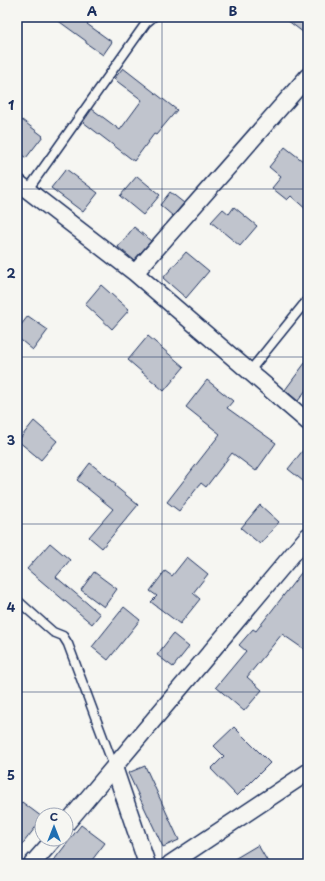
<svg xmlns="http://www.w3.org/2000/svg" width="325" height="881" viewBox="0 0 325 881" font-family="'Playpen Sans',sans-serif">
<rect width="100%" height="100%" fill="#f6f6f2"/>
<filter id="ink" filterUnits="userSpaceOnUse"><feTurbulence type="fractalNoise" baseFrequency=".025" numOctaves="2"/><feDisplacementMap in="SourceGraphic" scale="8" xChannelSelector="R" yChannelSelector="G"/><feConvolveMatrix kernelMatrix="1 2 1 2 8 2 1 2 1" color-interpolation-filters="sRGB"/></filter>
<g filter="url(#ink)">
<!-- building -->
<path fill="#c0c4cd" stroke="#1b2f5e" d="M53,17h39l-5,7 25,18 -9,13 -17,-12v-2z
M283,17h25v19z
M123,68l54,42 -21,25 -2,-1 -20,27 -51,-39 9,-13 28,21 22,-30 -28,-21z
M22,120l21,16 -17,22 -9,-7v-25z
M285,147l23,18v46l-17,-15 -4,4 -15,-12 9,-11 -12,-10z
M66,169l32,24 -15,19 -32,-24z
M137,176l23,19 -17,20 -23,-19z
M170,192l14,11 -11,13 -13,-11z
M234,207l23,19 -17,20 -29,-24 12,-13 6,5z
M134,227l17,14 -17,19 -16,-13z
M186,252l23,19 -23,27 -23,-20z
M101,285l28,25 -17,19 -27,-25z
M28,316l20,14 -15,20 -16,-13v-7z
M148,336l36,31 -20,24 -36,-31z
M308,359v28l-10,14 -13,-11z
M207,380l26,21 -6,7 49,35 -20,28 -24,-18 -26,34 -5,-4 -22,28 -12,-9 53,-68 -34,-27z
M34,421l23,20 -16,19 -23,-19z
M308,444v41l-20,-16z
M90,463l26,21 -1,2 23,19 -36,43 -13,-11 24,-28 -36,-29z
M260,505l19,17 -19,22 -19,-16z
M50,543l20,17 -14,17 44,37 -8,10 -65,-55z
M187,557l21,17 -15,19 7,6 -20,25 -29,-22 6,-6 -7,-5 15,-20 7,5z
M308,564v88l-26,-18 -35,43 15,13 -18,21 -28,-24 30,-36 -7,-6 14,-16 3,2z
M94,572l23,17 -13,18 -23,-17z
M124,607l16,13 -32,40 -16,-13z
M173,634l16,13 -16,20 -16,-12z
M234,727l36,36 -33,33 -26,-27 13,-13 -10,-10z
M145,766l34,74 -16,7 -35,-74z
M22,802l20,15v2l-25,32v-43z
M81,825l24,18 -16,21h-38z
M258,845l11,19h-43z"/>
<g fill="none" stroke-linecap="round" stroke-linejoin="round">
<defs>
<path id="lane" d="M27,191l119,-168 7,-6
M249,372l59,-73
M17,600l36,32 10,4 5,8 46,123"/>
<path id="street" d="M17,182l118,91 173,149
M135,273l173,-197
M114,767l33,97
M66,824l242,-288
M32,864l22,-25
M170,864l138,-92"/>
</defs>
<!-- lane casing -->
<use href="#lane" stroke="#1b2f5e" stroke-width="11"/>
<!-- street casing -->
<use href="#street" stroke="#1b2f5e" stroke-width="19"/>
<!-- lane -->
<use href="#lane" stroke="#f6f6f2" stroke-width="8"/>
<!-- street -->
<use href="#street" stroke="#f6f6f2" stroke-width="16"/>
</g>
</g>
<!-- grid -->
<path fill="none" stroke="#1b2f5e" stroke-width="1" stroke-opacity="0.55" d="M162,17v847M17,189h291M17,357h291M17,524h291M17,692h291"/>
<!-- margin -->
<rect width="325" height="881" fill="none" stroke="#f6f6f2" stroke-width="44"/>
<!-- north arrow -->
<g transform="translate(54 827)"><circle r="19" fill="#f6f6f2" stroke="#9ea6b7"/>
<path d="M0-3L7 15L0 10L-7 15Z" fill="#1f6fb2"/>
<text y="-6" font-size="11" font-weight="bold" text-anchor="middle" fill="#1b2f5e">С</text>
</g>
<rect x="22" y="22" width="281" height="837" fill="none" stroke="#1b2f5e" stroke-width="1.5"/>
<g font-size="13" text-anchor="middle" font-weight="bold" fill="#1b2f5e">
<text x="92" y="16">A</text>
<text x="233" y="16">B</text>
<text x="11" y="110">1</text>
<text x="11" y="278">2</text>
<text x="11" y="445">3</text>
<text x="11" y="612">4</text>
<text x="11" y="780">5</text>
</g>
</svg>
